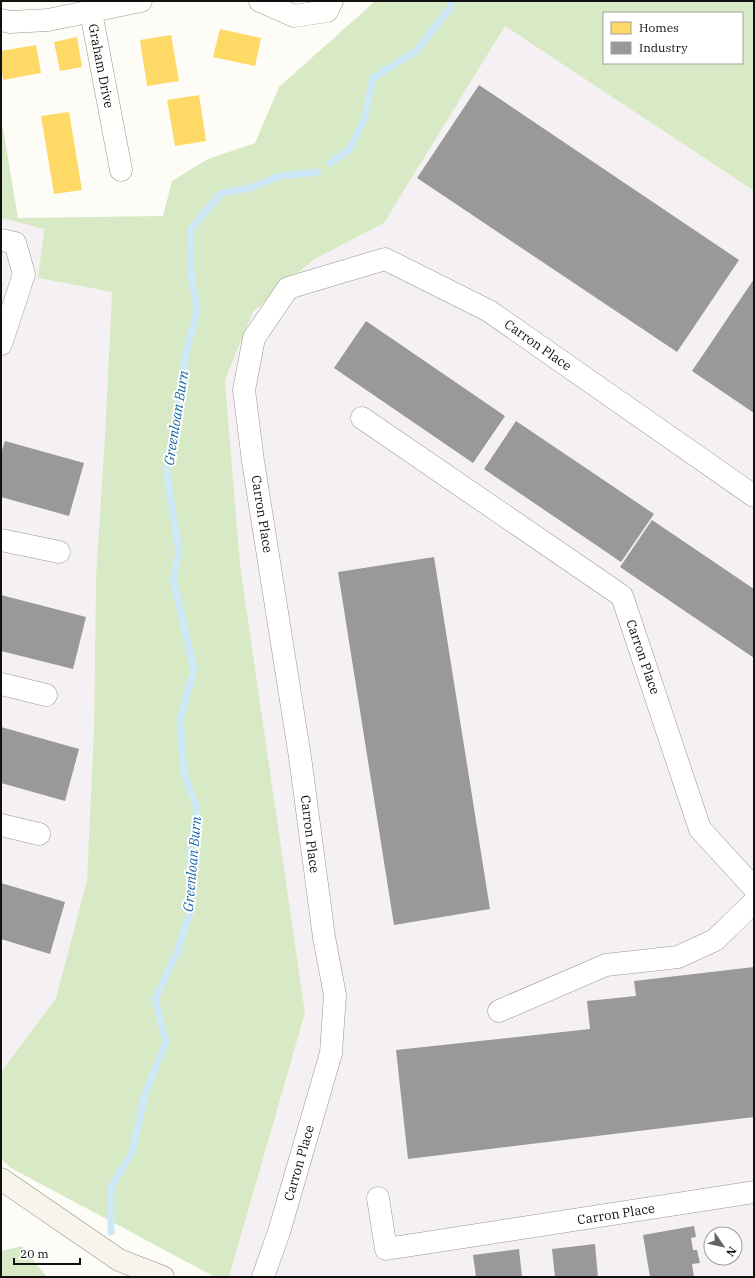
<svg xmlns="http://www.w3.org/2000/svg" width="755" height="1278" viewBox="0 0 755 1278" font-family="'IBM Plex Serif',serif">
<rect width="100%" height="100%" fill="#fdfcf7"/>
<!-- industrial -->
<path fill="#f5f0f3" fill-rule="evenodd" d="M505,26l249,165v1086h-525l76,-264 -65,-449 -15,-184 28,-68 60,-52 71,-37zM711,1234h24v24h-24z
M1,218l43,11 -6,49 74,14 -7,142 -9,141 -2,153 -7,152 -31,118 -55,74z"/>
<!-- forest -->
<path fill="#d8eac5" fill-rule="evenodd" d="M373,1h381v190l-249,-165 -121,197 -71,37 -60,52 -28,68 15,184 65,449 -76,264h-14l-204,-109 -10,-9v-87l55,-74 31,-118 7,-152 2,-153 9,-141 7,-142 -74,-14 6,-49 -43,-11v-90h2l15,90 145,-2 9,-35 36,-22 47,-16 24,-56 93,-83zM604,13h138v50h-138z
M22,1246l25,31h-46v-26z"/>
<!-- homes -->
<path fill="#ffd966" d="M220,29l41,9 -6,28 -42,-9z
M171,35l8,46 -32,5 -7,-46z
M77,37l5,30 -22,4 -6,-29z
M36,45l5,28 -38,7 -2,-15v-14z
M199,95l7,46 -31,5 -8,-46z
M69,112l13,78 -28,4 -13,-78z"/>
<!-- industry -->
<path fill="#999" d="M479,85l260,175 -62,92 -260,-174z
M754,279v134l-62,-42z
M366,321l139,95 -32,47 -139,-95z
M516,421l138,93 -33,48 -137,-93z
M5,441l79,22 -15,53 -68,-19v-44z
M652,520l102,69v69l-134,-91z
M434,557l56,352 -96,16 -56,-353z
M1,595l85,22 -13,52 -72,-18z
M1,727l78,22 -14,52 -64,-18z
M1,883l64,19 -15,52 -49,-15z
M754,967v150l-346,42 -12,-109 194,-21 -3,-28 49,-5 -2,-15z
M694,1226l2,11 -5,1 2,12h4l3,13 -8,1 2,13h-44l-7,-42z
M595,1244l3,33h-43l-3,-28z
M519,1249l3,28h-46l-3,-22z"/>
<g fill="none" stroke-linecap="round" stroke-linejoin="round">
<!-- stream -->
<path stroke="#cde8f7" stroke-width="7" d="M330,163l19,-13 16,-32 8,-40 42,-26 35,-44 1,-7
M111,1232v-45l21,-34 13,-59 21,-52 -11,-43 23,-49 12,-38v-61l7,-42 -13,-36 -4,-53 14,-50 -21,-92 6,-25 -13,-85 13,-59 6,-52 12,-46 -7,-45 1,-37 30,-36 29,-5 30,-12 38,-4"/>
<defs>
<path id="street" d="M260,1l34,15 33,-5 5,-10
M91,12l30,158
M1,20l9,2 38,-2 93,-19
M1,240l14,3 9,31 -23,70
M362,418l260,178 78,233 54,59
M1,540l58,12
M1,684l45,11
M1,825l38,9
M499,1011l107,-46 72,-8 37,-17 39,-38
M378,1198l8,51 368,-57
M263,1277l16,-45 52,-179 4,-58 -11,-58 -24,-180 -47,-296 -9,-71 10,-52 34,-50 97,-29 104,52 265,185"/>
<path id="secondary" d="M1,1179l118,81 44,17"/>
</defs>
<!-- street casing -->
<use href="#street" stroke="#979795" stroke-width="23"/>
<!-- secondary casing -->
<use href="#secondary" stroke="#8e8d8b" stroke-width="23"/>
<!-- street -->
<use href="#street" stroke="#fffffe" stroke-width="22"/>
<!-- secondary -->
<use href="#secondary" stroke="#f6f4eb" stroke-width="22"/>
</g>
<g text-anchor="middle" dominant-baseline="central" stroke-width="4" stroke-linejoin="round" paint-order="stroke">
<!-- street labels -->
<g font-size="13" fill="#111" stroke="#fff">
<text transform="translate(101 66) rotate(79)">Graham Drive</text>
<text transform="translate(538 345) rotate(35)">Carron Place</text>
<text transform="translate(262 514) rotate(81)">Carron Place</text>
<text transform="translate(643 657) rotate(71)">Carron Place</text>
<text transform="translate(310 834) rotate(83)">Carron Place</text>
<text transform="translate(299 1163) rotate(-74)">Carron Place</text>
<text transform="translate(616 1214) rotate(-9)">Carron Place</text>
</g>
<!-- water labels -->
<g font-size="14" font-style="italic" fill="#1768a6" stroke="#fff">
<text transform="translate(176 418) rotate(-81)">Greenloan Burn</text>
<text transform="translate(192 864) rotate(-85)">Greenloan Burn</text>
</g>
</g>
<!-- border -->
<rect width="755" height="1278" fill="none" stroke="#111111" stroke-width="4"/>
<!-- legend -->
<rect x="603" y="12" width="140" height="52" fill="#ffffff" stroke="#a0a0a0"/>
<rect x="611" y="22" width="20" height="12" fill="#ffd966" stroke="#a0a0a0"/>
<text x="639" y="32" font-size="12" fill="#111111">Homes</text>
<rect x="611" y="42" width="20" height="12" fill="#999999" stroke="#a0a0a0"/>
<text x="639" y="52" font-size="12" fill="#111111">Industry</text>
<!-- north arrow -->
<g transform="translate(723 1246) rotate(124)"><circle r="19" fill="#ffffff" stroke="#a0a0a0"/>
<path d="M0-3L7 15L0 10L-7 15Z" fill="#646362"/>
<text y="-6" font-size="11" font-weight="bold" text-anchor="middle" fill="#111111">N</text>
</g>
<!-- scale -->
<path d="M14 1258v6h66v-6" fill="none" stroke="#111111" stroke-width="2"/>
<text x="20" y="1258" font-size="12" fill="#111111" stroke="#ffffff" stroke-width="3" paint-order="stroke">20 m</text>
</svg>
